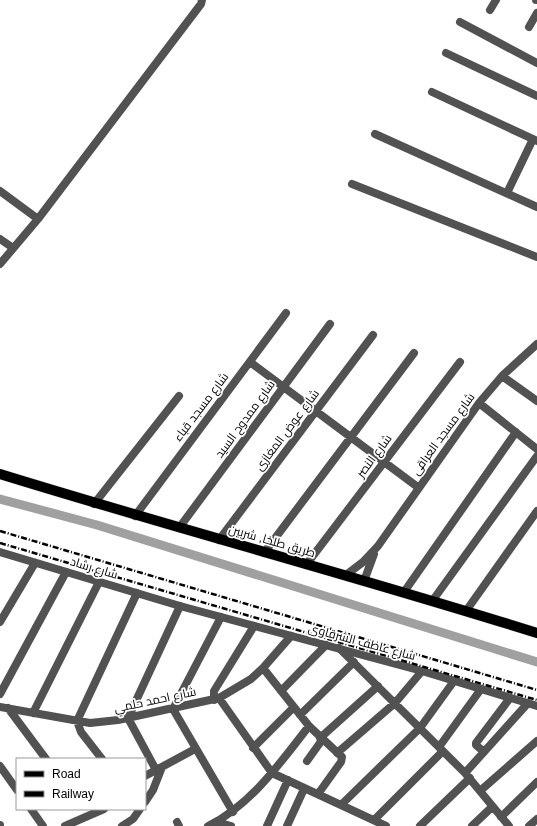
<svg xmlns="http://www.w3.org/2000/svg" width="537" height="826" viewBox="0 0 537 826" font-family="Arial,Cairo,sans-serif">
<rect width="100%" height="100%" fill="#fff"/>
<g fill="none" stroke-linecap="round" stroke-linejoin="round">
<!-- canal -->
<path stroke="#a0a0a0" stroke-width="9" d="M0,499l97,26 440,137"/>
<defs>
<path id="primary" d="M0,474c178,55 359,103 537,159"/>
</defs>
<!-- primary casing -->
<use href="#primary" stroke="#dbdbdb" stroke-width="11"/>
<!-- minor -->
<path stroke="#525252" stroke-width="8" d="M536,0h1
M490,10l6,-10
M460,22l77,41
M529,27l8,-14
M446,53l91,43
M432,92l105,49
M375,134l162,73
M352,184l185,73
M0,191l38,28
M507,193l26,-54
M0,239l13,9
M0,264l38,-45 163,-215 1,-4
M250,362l169,126
M502,376l35,25
M479,403l58,46
M94,504l85,-108
M135,516l151,-203
M179,528l151,-204
M219,540l154,-205
M264,553l150,-200
M306,565l154,-203
M346,575l17,-13 15,-16 101,-143 23,-27 35,-32
M364,581l10,-27
M404,592l112,-160
M433,600l104,-144
M466,611l71,-100
M221,617l-48,92 60,103
M0,622l35,-59
M339,648l126,125 44,53
M263,668l46,58 33,31 -1,5 -23,32
M281,691l45,-46
M0,694l66,-122
M219,698l53,75 114,53
M214,700v-9l40,-65
M0,707l90,16 28,-3 101,-22 32,-19 12,-11 28,-32
M8,708l38,51
M33,713l66,-131
M300,715l54,-53
M320,738l58,-52
M439,747l42,-58
M253,748l41,-41
M484,752l-8,-7v-2l34,-45
M337,753l58,-50 27,-32
M102,759l-21,-27 -4,-11 60,-128
M307,761l15,-21
M0,766l17,24
M156,770l-28,-52 52,-112
M465,773l63,-70
M145,776l50,-27
M480,791l57,-50
M145,802l8,-12 9,-23
M342,804l78,-76 34,-47
M31,809l12,17
M501,817l36,-35
M374,820l69,-69
M177,822l2,4
M217,822l14,4
M0,825v1
M65,826l39,-17
M122,826l11,-7 7,-10
M208,826c43,-21 72,-63 101,-100
M267,826l21,-46
M287,826l17,-37
M420,826l50,-48
M472,826l20,-19
M529,826l8,-7"/>
<!-- tertiary -->
<path stroke="#525252" stroke-width="8" d="M0,552l180,54 242,65 115,35"/>
<!-- primary -->
<use href="#primary" stroke="#000" stroke-width="10"/>
<!-- rail -->
<path stroke="#000" stroke-width="2.5" stroke-dasharray="6 2 1 2" stroke-linecap="butt" d="M0,531l537,159
M0,543l537,157"/>
</g>
<g text-anchor="middle" dominant-baseline="central" stroke-width="3.5" stroke-linejoin="round" paint-order="stroke">
<!-- street labels -->
<g font-size="12" fill="#000" stroke="#fff">
<text transform="translate(201 407) rotate(-53)">شارع مسجد قباء</text>
<text transform="translate(245 419) rotate(-54)">شارع ممدوح السيد</text>
<text transform="translate(287 430) rotate(-53)">شارع عوض المغازى</text>
<text transform="translate(443 434) rotate(-54)">شارع مسجد العراقى</text>
<text transform="translate(374 456) rotate(-53)">شارع النصر</text>
<text transform="translate(272 541) rotate(16)">طريق طلخا, شربين</text>
<text transform="translate(94 568) rotate(17)">شارع رشاد</text>
<text transform="translate(362 642) rotate(15)">شارع عاطف الشرقاوى</text>
<text transform="translate(155 700) rotate(-12)">شارع احمد حلمي</text>
</g>
</g>
<!-- legend -->
<rect x="16" y="758" width="130" height="52" fill="#ffffff" stroke="#999999"/>
<rect x="24" y="771" width="20" height="6" fill="#000000" stroke="#999999"/>
<text x="52" y="778" font-size="12" fill="#000000">Road</text>
<rect x="24" y="791" width="20" height="6" fill="#000000" stroke="#999999"/>
<text x="52" y="798" font-size="12" fill="#000000">Railway</text>
</svg>
